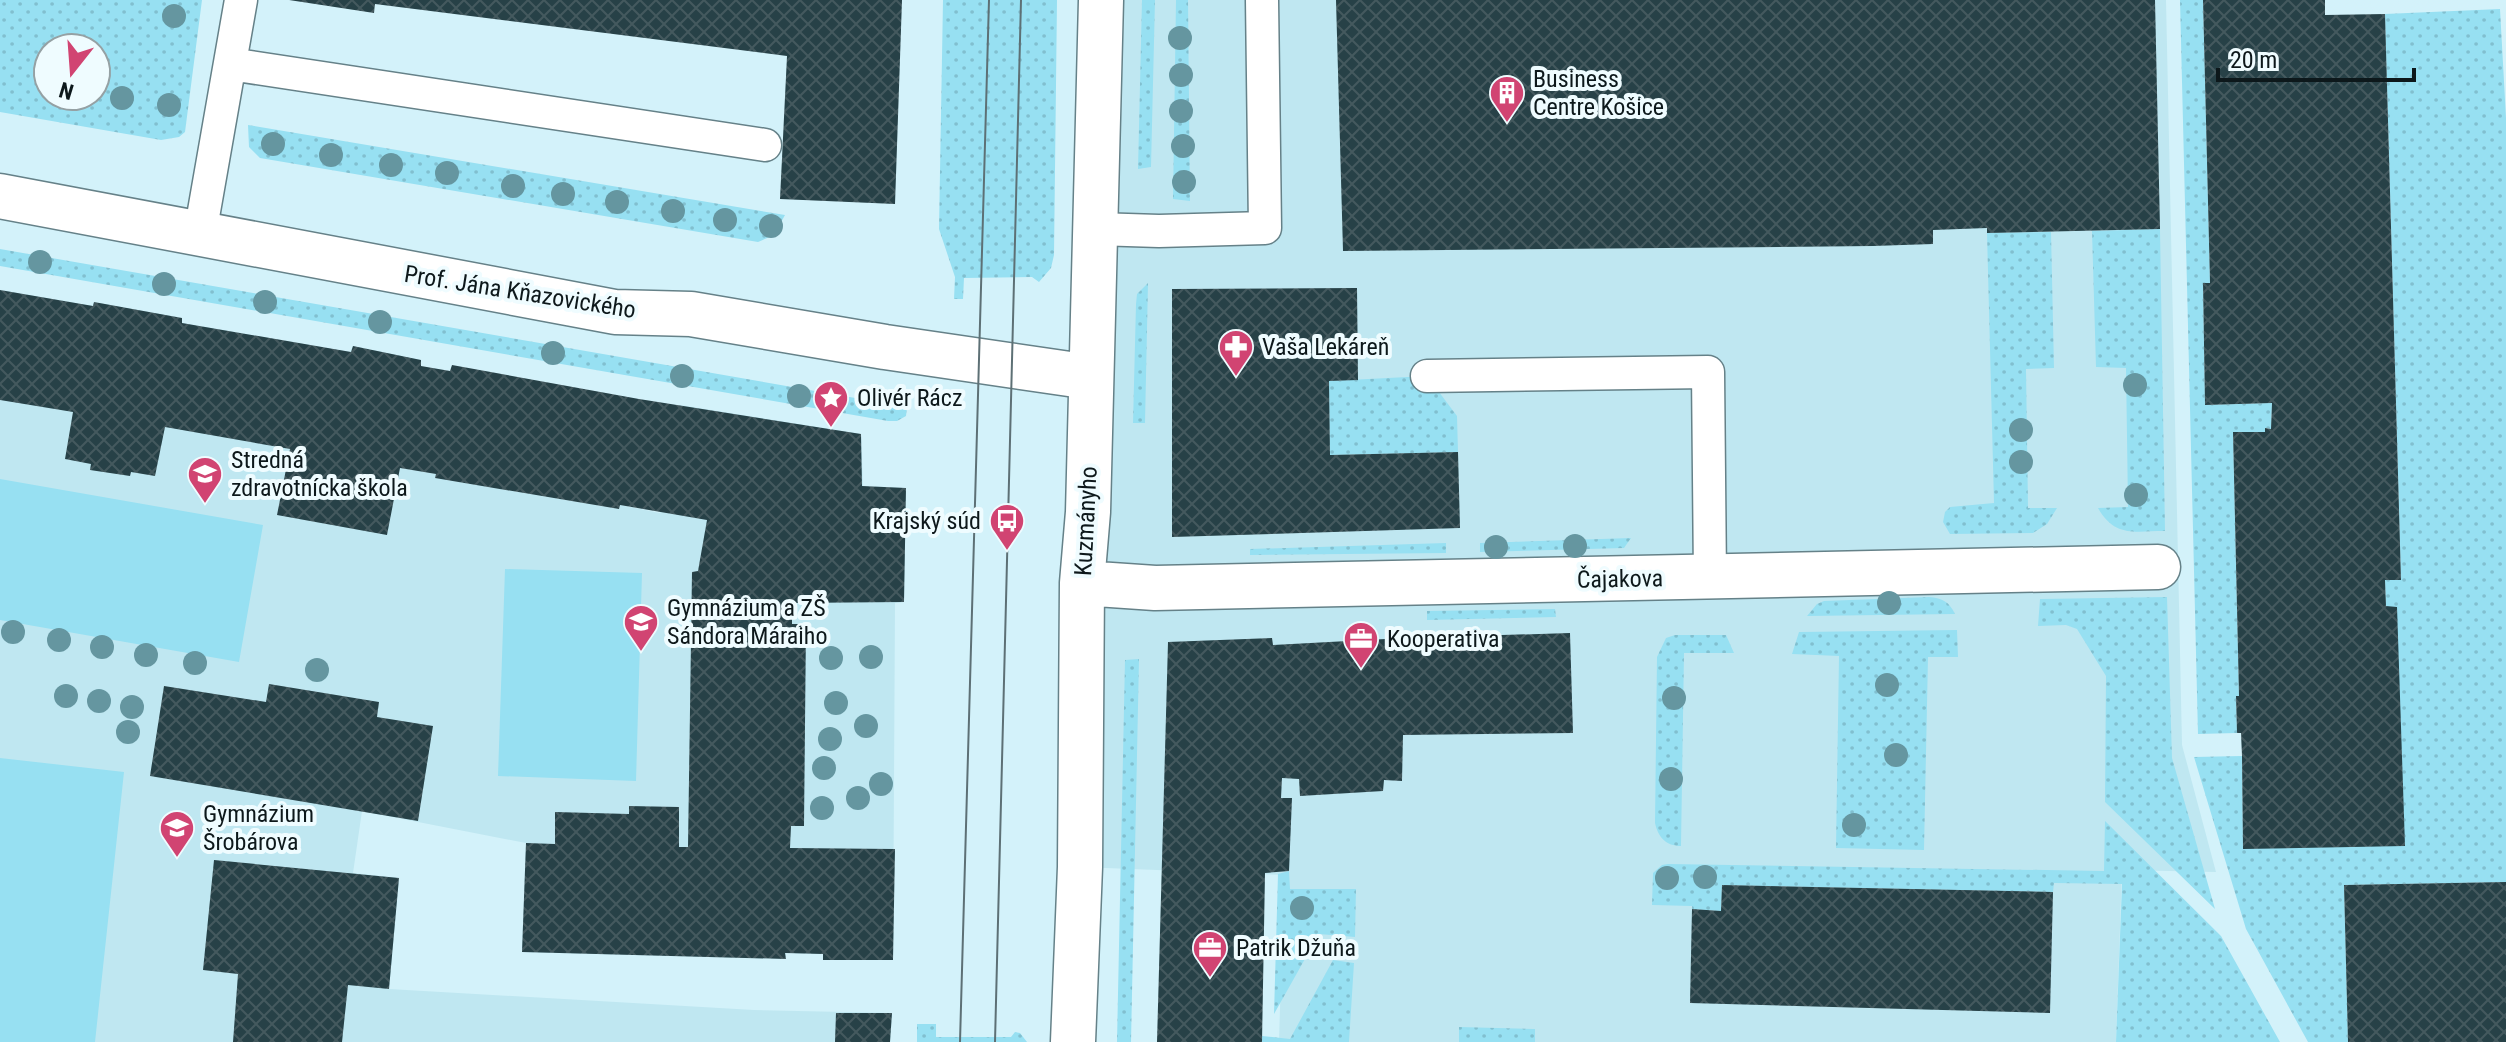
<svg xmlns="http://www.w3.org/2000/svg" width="2506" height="1042" viewBox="0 0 2506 1042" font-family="'Roboto Condensed',sans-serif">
<defs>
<pattern id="grass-dots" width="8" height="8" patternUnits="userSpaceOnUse" patternTransform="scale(2)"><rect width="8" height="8" fill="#97e0f2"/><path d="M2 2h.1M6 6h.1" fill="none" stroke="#81bfcf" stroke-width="1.8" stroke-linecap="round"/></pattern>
<pattern id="building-cross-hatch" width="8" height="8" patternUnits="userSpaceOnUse" patternTransform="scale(2)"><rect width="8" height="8" fill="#274147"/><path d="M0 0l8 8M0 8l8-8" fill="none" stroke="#44595e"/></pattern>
</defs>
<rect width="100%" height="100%" fill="#d3f2fa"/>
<!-- built -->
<path fill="#bfe7f1" d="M1101,0h1065l16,745 34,127 -94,-2 -6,172h-837l5,-167 -204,-8z
M0,290l93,16 1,-4 88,16v5l168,29 3,-6 68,14 -21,108 36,6v4l183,31 1,-4 40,8 20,-108 181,29 2,52 43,2 -2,114 -9,1 -2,357h-70v-6l-37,-1v6l-264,-7 4,-109 -164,-32 -9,62 46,5 -10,111 365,21 138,3 -2,29h-890z"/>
<!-- grass -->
<path fill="url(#grass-dots)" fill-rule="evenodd" d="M0,0h202l-17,132 -6,5 -18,3 -161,-28zM48,48h48v48h-48z
M943,0h114l-3,255 -3,13 -12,14 -7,-5 -68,1 -1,21h-9l1,-22 -16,-48z
M1142,0h13l-4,167 -13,2z
M1176,0h12l2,201 -17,-2z
M2180,0h23l7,283h-7l2,122 67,-2 -1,26 -6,-1v4l-32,1 6,263 -3,1 1,36 -39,1z
M2500,9l6,109v764l-162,3 4,157h-40l-62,-113 -52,-172 48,-1 1,93 143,-243 -1,-26h16l-16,-566z
M248,125l537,90 -11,20 -16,7 -498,-84 -11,-11z
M2160,229l5,302c-30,0 -50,7 -67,-23l30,-1 -2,-139 -30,-1 -4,-136z
M2051,232l3,136 -28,1 2,139h29l-10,16 -14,9 -83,1 -7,-12 2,-10 5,-5 44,-4 -7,-270z
M0,249l907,158 -1,9 -9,5h-9l-888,-155z
M1148,283l-3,140h-12l3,-119 1,-10z
M1427,376l30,40 1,36 -128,3 -1,-74z
M1631,538l-7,10 -144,4v-9z
M1446,543v10l-196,2v-6z
M1929,597c14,1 20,5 26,17l-148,2 10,-12 7,-3z
M2167,597l5,161 43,151 -110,-107 1,-126 -29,-47 -11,-4 -28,1 2,-27z
M1555,609l1,8 -129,3v-9z
M1957,630l1,27h-30l-4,193 -88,-2 3,-192 -47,-2 7,-22z
M1675,635h51l8,18h-50l-3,193c-15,0 -23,-9 -26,-23l2,-166 9,-19z
M1139,659l-8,383h-14l8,-382z
M2105,821l116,115 59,106h-164l6,-158 -68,-1 -1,9 -331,-7 -1,26 -29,-2v-3l-40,-1 1,-32 9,-8 6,-1 436,7z
M1289,871l1,18h66l-1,48 -36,-3 -45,80 4,-140z
M1333,960l21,3 -5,79h-87v-6l28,3z
M917,1024h19v13h75l4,-5 5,1 7,9h-110z
M1459,1027l76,2v13h-76z"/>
<!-- pitch -->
<path fill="#97e0f2" d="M0,479l263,46 -24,137 -239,-42z
M505,569l137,4 -6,208 -138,-5z
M0,758l124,14 -29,270h-95z"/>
<!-- building -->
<path fill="url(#building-cross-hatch)" d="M289,0h613l-7,204 -115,-5 7,-143 -412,-52 -1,9z
M1336,0h819l5,229 -173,4v-5l-54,2v14l-60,2 -530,5z
M2203,0h122v15l60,-1 16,566h-16l1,26 11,1 8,239 -162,3 -1,-93 -1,-23h-4l-1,-37h3l-6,-264h32v-4l6,1 1,-26 -67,2 -2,-122h7z
M1357,288l1,92 -29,1 1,74 128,-3 2,76 -288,9v-248z
M0,290l93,16 1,-4 88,16v5l169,29 2,-6 68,14v6l29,5 2,-6 187,34 222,35 1,52 44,2 -2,114 -112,1v21h14l-2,202h-13l-1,22 105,1 -2,111h-70v-6l-38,-1 1,6 -264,-7 4,-109 29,1v-32l74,2v-8l50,1v40h9l4,-275 6,-1 9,-51 -87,-15 -1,4 -184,-31 1,-4 -36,-6 -13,67 -110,-20 13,-66 -125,-22 -10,49 -24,-4 -1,4 -40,-6 1,-6 -26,-5 8,-47 -73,-12z
M1570,633l3,100 -170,2 -1,46 -18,-1 -1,11 -83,5 -1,-17 -17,-1 -1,20h11l-3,73 -24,2 -3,169h-105l11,-400 104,-4 1,7 131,-7z
M269,684l110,18 -2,15 56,9 -15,95 -268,-45 14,-90 102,16z
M214,860l185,18 -10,111 -41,-4 -6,57h-109l5,-68 -35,-4z
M2506,882v160h-158l-4,-157z
M1722,885l331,7 -3,121 -360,-10 2,-94 29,2z
M836,1013h56l-2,29h-55z"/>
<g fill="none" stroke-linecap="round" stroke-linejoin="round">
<defs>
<path id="service" d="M230,64l535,81
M1096,229l63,2 106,-3 -3,-228
M200,234l41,-234
M1427,376l281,-4 2,207"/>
<path id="minor" d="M0,196l615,116 76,2 194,33 205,30
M1082,583l73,5 1003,-21
M1073,1042l7,-175 2,-284 6,-71 13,-512"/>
</defs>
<!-- service casing -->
<use href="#service" stroke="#658188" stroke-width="35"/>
<!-- minor casing -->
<use href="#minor" stroke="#658188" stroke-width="47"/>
<!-- service -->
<use href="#service" stroke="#fff" stroke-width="32"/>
<!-- minor -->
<use href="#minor" stroke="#fff" stroke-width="44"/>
<!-- tram -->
<path stroke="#5d7075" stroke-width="2" d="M960,1042l29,-1042
M995,1042l26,-1042"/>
</g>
<!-- trees -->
<g fill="#6596a0">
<circle cx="174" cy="16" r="12"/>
<circle cx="1180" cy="38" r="12"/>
<circle cx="1181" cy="75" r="12"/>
<circle cx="122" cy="98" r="12"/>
<circle cx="169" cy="105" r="12"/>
<circle cx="1181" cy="111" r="12"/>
<circle cx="273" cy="144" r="12"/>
<circle cx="1183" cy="146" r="12"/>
<circle cx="331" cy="155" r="12"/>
<circle cx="391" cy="165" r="12"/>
<circle cx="447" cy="173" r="12"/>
<circle cx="1184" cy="182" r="12"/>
<circle cx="513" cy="186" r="12"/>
<circle cx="563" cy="194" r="12"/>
<circle cx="617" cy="202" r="12"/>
<circle cx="673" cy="211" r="12"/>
<circle cx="725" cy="220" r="12"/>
<circle cx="771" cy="226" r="12"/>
<circle cx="40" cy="262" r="12"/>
<circle cx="164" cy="284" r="12"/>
<circle cx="265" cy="302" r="12"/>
<circle cx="380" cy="322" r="12"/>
<circle cx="553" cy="353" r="12"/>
<circle cx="682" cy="376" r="12"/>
<circle cx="2135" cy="385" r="12"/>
<circle cx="799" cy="396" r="12"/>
<circle cx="2021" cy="430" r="12"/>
<circle cx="2021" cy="462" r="12"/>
<circle cx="2136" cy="495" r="12"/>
<circle cx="1575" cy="546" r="12"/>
<circle cx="1496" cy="547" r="12"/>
<circle cx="1889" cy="603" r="12"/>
<circle cx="13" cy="632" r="12"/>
<circle cx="59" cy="640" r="12"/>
<circle cx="102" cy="647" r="12"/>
<circle cx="146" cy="655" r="12"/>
<circle cx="871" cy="657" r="12"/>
<circle cx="831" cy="658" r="12"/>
<circle cx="195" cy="663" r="12"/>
<circle cx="317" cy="670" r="12"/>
<circle cx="1887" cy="685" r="12"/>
<circle cx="66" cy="696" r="12"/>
<circle cx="1674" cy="698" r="12"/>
<circle cx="99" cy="701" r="12"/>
<circle cx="836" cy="703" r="12"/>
<circle cx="132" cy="707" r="12"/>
<circle cx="866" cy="726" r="12"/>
<circle cx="128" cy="732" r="12"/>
<circle cx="830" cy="739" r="12"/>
<circle cx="1896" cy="755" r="12"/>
<circle cx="824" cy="768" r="12"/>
<circle cx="1671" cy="779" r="12"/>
<circle cx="881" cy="784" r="12"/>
<circle cx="858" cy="798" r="12"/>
<circle cx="822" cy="808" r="12"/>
<circle cx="1854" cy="825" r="12"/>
<circle cx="1705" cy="877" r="12"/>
<circle cx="1667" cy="878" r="12"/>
<circle cx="1302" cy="908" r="12"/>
</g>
<!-- icons -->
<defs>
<symbol id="building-pin" viewBox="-11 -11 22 30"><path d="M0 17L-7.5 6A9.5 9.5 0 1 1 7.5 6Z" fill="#d14472" stroke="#effcff"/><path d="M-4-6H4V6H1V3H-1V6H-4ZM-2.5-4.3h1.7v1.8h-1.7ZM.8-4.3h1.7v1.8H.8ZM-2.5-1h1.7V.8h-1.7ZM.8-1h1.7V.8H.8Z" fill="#fff"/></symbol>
<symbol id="pharmacy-pin" viewBox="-11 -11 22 30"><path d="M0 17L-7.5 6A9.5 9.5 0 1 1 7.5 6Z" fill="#d14472" stroke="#effcff"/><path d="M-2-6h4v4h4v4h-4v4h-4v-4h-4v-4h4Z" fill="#fff"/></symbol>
<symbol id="sight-pin" viewBox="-11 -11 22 30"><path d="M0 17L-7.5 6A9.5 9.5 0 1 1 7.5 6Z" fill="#d14472" stroke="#effcff"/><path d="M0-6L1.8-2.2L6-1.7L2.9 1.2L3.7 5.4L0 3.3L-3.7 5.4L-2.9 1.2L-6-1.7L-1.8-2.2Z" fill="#fff"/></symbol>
<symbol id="school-pin" viewBox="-11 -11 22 30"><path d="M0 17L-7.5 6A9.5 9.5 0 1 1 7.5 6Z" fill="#d14472" stroke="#effcff"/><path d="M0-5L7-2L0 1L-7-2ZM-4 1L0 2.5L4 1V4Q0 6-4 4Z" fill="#fff"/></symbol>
<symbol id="bus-pin" viewBox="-11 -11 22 30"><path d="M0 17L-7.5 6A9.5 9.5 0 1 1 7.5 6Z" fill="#d14472" stroke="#effcff"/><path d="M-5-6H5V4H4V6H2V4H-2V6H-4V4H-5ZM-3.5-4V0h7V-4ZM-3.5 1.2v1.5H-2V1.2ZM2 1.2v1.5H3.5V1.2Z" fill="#fff"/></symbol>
<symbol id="office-pin" viewBox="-11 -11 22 30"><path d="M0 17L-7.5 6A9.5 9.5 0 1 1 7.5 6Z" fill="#d14472" stroke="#effcff"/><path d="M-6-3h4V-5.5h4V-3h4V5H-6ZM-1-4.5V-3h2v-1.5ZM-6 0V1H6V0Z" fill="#fff"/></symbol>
</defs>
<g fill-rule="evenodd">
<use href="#building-pin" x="1487" y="73" width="40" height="54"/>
<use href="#pharmacy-pin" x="1216" y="327" width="40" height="54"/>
<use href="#sight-pin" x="811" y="378" width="40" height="54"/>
<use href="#school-pin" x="185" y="454" width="40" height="54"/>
<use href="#bus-pin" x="987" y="501" width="40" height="54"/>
<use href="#school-pin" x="621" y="602" width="40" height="54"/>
<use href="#office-pin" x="1341" y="619" width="40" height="54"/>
<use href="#school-pin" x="157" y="808" width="40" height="54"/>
<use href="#office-pin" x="1190" y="928" width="40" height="54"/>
</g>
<g text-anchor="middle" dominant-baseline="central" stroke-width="8" stroke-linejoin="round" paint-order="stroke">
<!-- poi labels -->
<g font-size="24" fill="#0d181b" stroke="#effcff" text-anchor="start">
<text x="1533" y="79">Business<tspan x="1533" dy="28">Centre Košice</tspan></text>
<text x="1262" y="347">Vaša Lekáreň</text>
<text x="857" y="398">Olivér Rácz</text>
<text x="231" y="460">Stredná<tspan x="231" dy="28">zdravotnícka škola</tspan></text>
<text x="981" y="521" text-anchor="end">Krajský súd</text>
<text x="667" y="608">Gymnázium a ZŠ<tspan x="667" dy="28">Sándora Máraiho</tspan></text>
<text x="1387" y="639">Kooperativa</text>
<text x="203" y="814">Gymnázium<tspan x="203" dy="28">Šrobárova</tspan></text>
<text x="1236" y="948">Patrik Džuňa</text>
</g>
<!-- street labels -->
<g font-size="24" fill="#0d181b" stroke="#effcff">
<text transform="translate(520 292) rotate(9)">Prof. Jána Kňazovického</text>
<text transform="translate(1086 521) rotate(-87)">Kuzmányho</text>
<text transform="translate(1620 579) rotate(-1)">Čajakova</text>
</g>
</g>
<!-- north arrow -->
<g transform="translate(72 72) rotate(197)"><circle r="38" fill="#effcff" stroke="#95a1a4" stroke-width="2"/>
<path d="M0-6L14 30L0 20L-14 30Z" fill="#d14472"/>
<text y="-12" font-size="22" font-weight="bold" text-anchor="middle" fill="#0d181b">N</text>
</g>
<!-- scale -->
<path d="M2218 68v12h196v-12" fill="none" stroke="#0d181b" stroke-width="4"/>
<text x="2230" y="68" font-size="24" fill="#0d181b" stroke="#effcff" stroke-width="6" paint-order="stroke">20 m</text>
</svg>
